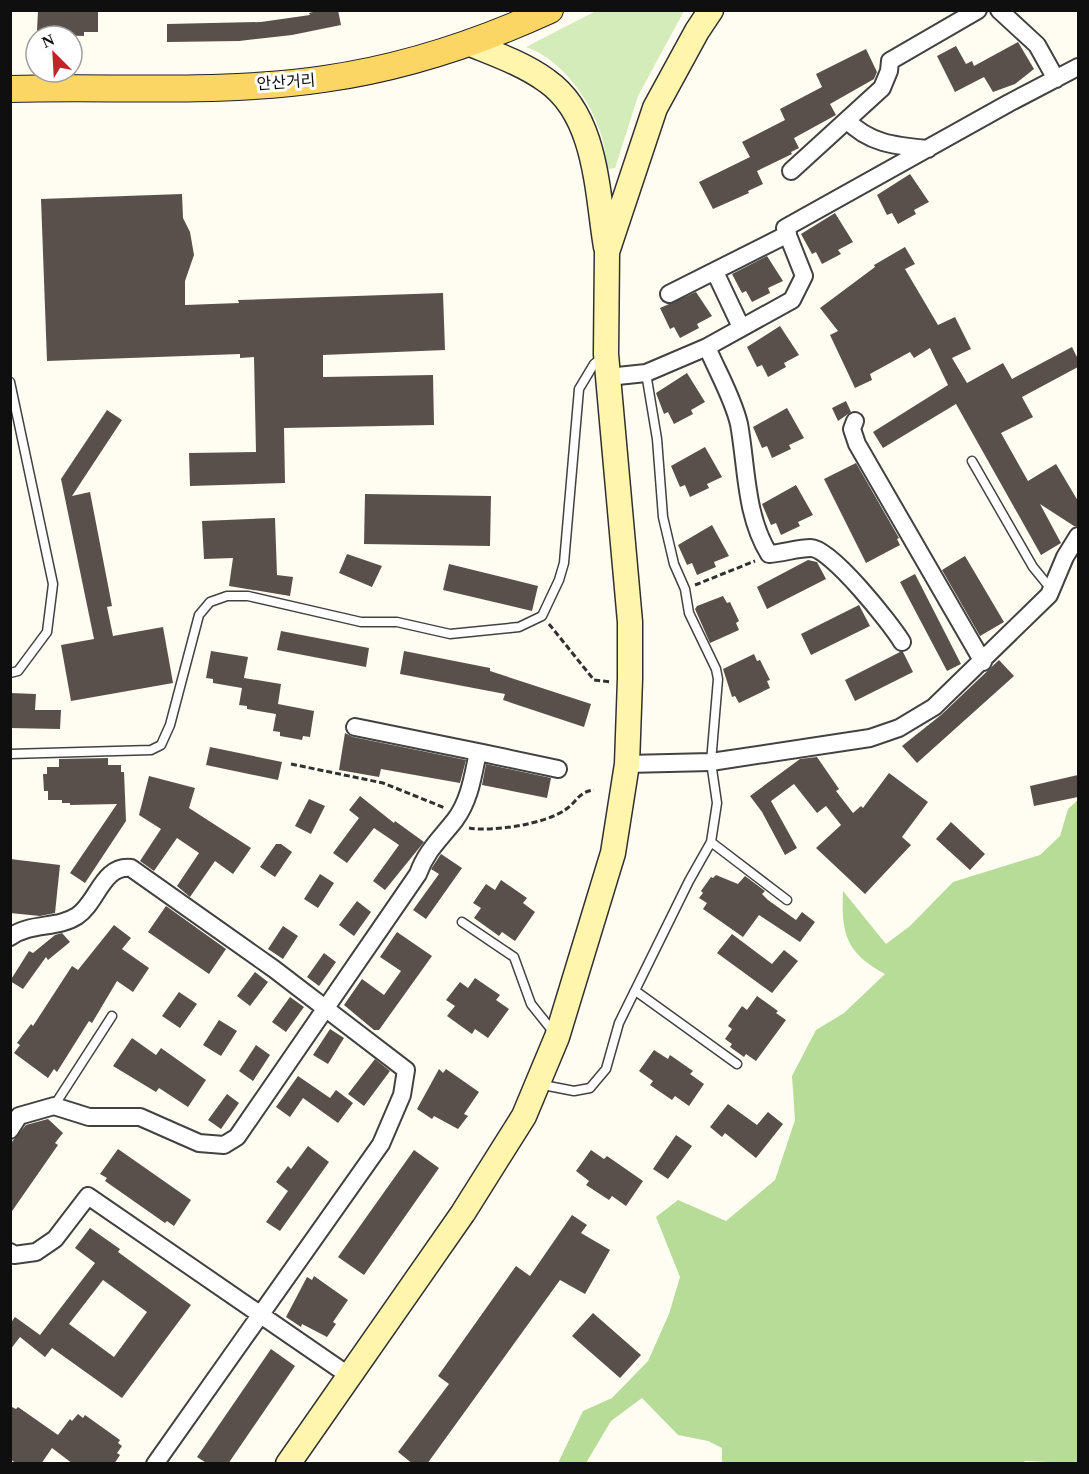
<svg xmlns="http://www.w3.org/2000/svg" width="1089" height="1474" viewBox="0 0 1089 1474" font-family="'Times New Roman','Noto Sans KR',serif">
<rect width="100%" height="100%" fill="#fffcf2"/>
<!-- green -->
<path fill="#d4ebba" d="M596,11h88l-46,85 -23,72 -8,1c-1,-10 -2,-22 -5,-32 -11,-36 -39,-77 -76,-90z"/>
<!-- forest -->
<path fill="#b7dc98" d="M1078,800v663l-53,-2 -3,3 -300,-1v-15l-14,-7 -30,-6 -36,-37 -31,23 -25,42h-28l25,-52 29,-13 36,-37 21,-47 11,-37 -24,-60 22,-17 48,21 49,-41 20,-60 -3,-44 24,-46 28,-17 41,-39c-39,-21 -44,-40 -42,-83l43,53 24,-18 43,-44 87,-27 20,-19 8,-27z"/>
<!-- building -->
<path fill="#59504b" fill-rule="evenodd" d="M38,10h60v22h-14v4l-32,-1v-4h-15z
M321,10h17l3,15 -49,10 -53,6 -72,1v-18l94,-2 49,-7 -1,-2z
M1018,42l16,27 -19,15 -22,8 -9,-15 -29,15 -18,-36 19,-10 10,18 6,-3 2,5z
M866,49l11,23 -3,7 -44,25 6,11 -42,23 5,10 -8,4 1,2 -35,17 6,13 -15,7 1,2 -36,16 -14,-27 51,-25 -8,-15 43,-22 -5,-11 42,-22 -6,-13z
M910,174l19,28 -15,8 2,4 -18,10 -6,-11 -5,2 -10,-20z
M182,194l1,24 7,14 4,23 -9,26v24l54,-2 -1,-3 205,-7 2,57 -122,5v22l110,-2 1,50 -150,3 1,55 -95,3 -1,-33 67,-1 -2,-95 -14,1v-4l-193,7 -6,-162z
M835,213l18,29 -15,8 3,4 -19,10 -6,-12 -4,2 -11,-20z
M905,247l10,17 -10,5 33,56 17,-8 16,32 -19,9 15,25 36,-20 9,16 60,-32 6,12v8l-56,30 11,20 -32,16 27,48 28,-17 22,37v25h-4l-34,-22 21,39 -20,12 -85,-151 -73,44 -10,-16 75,-47 -18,-37 -16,10 -4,-6 -40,22 2,6 -17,8 -25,-53 8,-4 -18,-23 55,-41 -1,-2z
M767,256l16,25 -15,7 2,5 -18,9 -6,-11 -4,2 -10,-19z
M696,292l16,24 -15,8 2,4 -19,10 -6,-11 -4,2 -10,-21z
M780,326l19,29 -15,8 2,4 -18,10 -6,-12 -5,2 -10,-20z
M687,373l18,29 -14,8 2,4 -19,10 -6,-12 -4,2 -8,-21z
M846,401l5,11 -13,9 -6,-13z
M787,408l17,30 -15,7 2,4 -19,9 -5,-12 -5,2 -9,-21z
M107,410l15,10 -50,76 18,-4 22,114 -5,1 6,29 50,-9 10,56 -102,18 -10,-56 33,-6 -33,-160z
M705,447l17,30 -15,7 2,4 -19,9 -5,-12 -5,2 -9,-21z
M856,463l43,75 -2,1 3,6 -34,18 -42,-84z
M796,485l17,30 -15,7 2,4 -19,9 -5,-12 -5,2 -9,-21z
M365,494l126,2 -1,50 -126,-2z
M275,518l2,57 16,2 -3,19 -61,-10 4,-28 -29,1 -2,-38z
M712,525l17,31 -15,6 2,5 -19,8 -5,-12 -5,2 -9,-20z
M347,554l35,12 -10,21 -33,-14z
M965,556l39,66 -24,14 -38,-66z
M808,560l9,2 9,17 -59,30 -10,-22z
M449,564l89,22 -6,25 -89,-21z
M915,574l46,90 -14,7 -47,-89z
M723,596l4,7 3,-1 9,19 -3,2 3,7 -29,13 -15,-34 2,-3z
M859,605l11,21 -59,29 -10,-21z
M281,631l88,17 -3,19 -89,-17z
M211,651l37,6 -5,26 1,-5 37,6 -3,20 36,7 -4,26 -7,-1 -1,4 -22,-4v-4l-7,-1 3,-17 -29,-5v-3l-8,-1 3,-17 -29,-5v-4l-7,-1z
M404,651l86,17v3l101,33 -7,23 -81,-27 2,-6 -105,-20z
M900,652h3l10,20 -58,29 -10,-21z
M754,654l3,7 3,-1 10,20 -3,1 3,7 -31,15 -4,-7 -3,1 -9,-28z
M999,660l15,16 -97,87 -15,-17 39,-31z
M10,693l26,1 -1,16h26l-1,19 -50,-1z
M345,733l8,4 113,23 -6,23 -79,-14 -2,8 -40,-7z
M210,747l72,15 -4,18 -72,-15z
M817,757l22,32 -3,2 17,22 8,-7 2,2 26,-35 39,29 -26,35 9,8 -46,49 -49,-46 25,-23 -15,-19 -9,7 -23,-29 -23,17 26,47 -12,7 -23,-43 -12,-16 50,-37z
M108,758v7h13v7h3l2,49 -41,62 -15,-10 47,-69 -47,1v-2h-8v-3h-14v-9h-4l-1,-17h4v-7h12v-8z
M486,764l65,14 -4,20 -65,-13z
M1078,775v22l-44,9 -4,-20z
M149,776l46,12 -6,20 62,40 -18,26 -18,-13 -25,36 -13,-11 22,-33 -22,-15 -23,33 -14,-10 21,-32 -22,-14z
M360,796l34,27 1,-2 29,21 -39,48 -12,-9 26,-36 -25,-17 -27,35 -14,-10 26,-35 -10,-8z
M309,799l16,7 -14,28 -16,-8z
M951,822l34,32 -15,16 -34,-31z
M276,844h5l11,8 -17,25 -15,-10z
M441,854l21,14 -36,51 -13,-9 26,-36 -8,-5z
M10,859l50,6 -5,48 -15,3 -30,-3z
M320,874l14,9 -16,25 -14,-9z
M716,875l22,9 7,-8 20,15 -3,3 6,6 28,20 6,-8 13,10 -15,20 -41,-27 -16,22 -40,-28 4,-6 -8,-5 4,-5 -2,-2 10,-14 2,1z
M501,880l26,18 -4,5 12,9 -20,29 -13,-9 -3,4 -25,-18 7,-10 -8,-5 13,-19 9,6z
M357,901l14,11 -17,24 -15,-11z
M166,906l60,43 -17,25 -61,-42z
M114,925l17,13 -9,11 27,19 -16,24 -16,-11 -25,42 -3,-2 -32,51 -3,-3 -6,9 -34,-25 6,-8 -3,-2 14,-19 2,2 39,-60 6,4z
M283,926l15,10 -15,23 -15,-10z
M397,932l35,24 -53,74h-5l-30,-25 18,-26 22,16 17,-24 -21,-14z
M62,933l8,9 -22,18 -2,-3 -23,32 -13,-8 19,-30 4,2 22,-18z
M732,934l40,30 12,-14 14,11 -26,32 -55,-40z
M324,953l12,9 -17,24 -12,-9z
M255,972l13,10 -18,24 -13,-10z
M475,978l25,17 -4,5 13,9 -21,29 -13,-9 -3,5 -25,-18 8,-10 -9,-6 14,-18 8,6z
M179,992l18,12 -17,24 -18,-12z
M757,996l21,15 -2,2 10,7 -30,41 -10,-7 -2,3 -14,-10 2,-3 -7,-5 7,-10 -4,-3 14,-20 5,4z
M290,997l14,10 -18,25 -14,-10z
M219,1020l18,11 -16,25 -18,-11z
M330,1029l14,9 -16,26 -15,-9z
M132,1038l24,17 5,-7 45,32 -18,27 -29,-19 -3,4 -43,-26z
M256,1045l14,10 -17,26 -14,-10z
M654,1050l14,9 2,-4 23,16 -3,3 14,10 -15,22 -14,-10 -3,4 -22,-15 3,-4 -14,-10z
M375,1059l15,12 -26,35 -16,-12z
M439,1069l4,4 3,-4 33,23 -15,22 4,2 -10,13 -24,-13 -2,3 -15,-10z
M298,1076l32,22 6,-8 17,13 -15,20 -35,-25 -13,19 -14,-10z
M227,1094l12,9 -18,26 -13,-9z
M728,1104l29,21 11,-13 15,12 -27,34 -31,-25 -3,4 -12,-10z
M48,1119l15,14 -8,10 3,2 -48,69v-70l16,-19z
M676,1135l16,11 -24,33 -15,-10z
M308,1146l21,16 -49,69 -14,-9 22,-31 -12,-9 12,-16 3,3z
M118,1149l73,51 -17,26 -7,-5 -2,2 -60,-42 2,-3 -7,-4z
M414,1150l25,18 -75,107 -26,-18z
M591,1150l13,9 3,-3 36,25 -17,25 -14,-10 -3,4 -23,-15 3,-4 -13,-10z
M572,1215l15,10 -6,8 29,17 -25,44 -25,-14 -133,184h-14l-15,-12 51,-68 -11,-8 78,-110 14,10z
M90,1228l30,21 -2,3 73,53 -69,93 -70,-50 -7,9 -25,-20 -10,13v-26l5,-7 25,18 55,-72 -20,-15zM103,1280l44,32 -33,45 -45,-33z
M314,1276l34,24 -15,22 3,2 -9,13 -25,-13 -1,3 -15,-10 21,-40 5,3z
M593,1313l48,42 -21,23 -48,-42z
M271,1349l24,17 -67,98h-20l-11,-7z
M10,1406l6,3 2,-2 40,28 12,-16 2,2 6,-7 5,4 2,-3 35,25 -2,3 4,3 -5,7 3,2 -6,9h-41l-21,-16 -11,16h-24l-7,-5z"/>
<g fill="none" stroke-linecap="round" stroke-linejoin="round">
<defs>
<path id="lane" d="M10,382l43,202 -6,48 -29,39 -8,2
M972,461l61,106 18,22
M10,754l141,-4 10,-5 9,-20 29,-110 11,-13 17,-6h21l113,26h36l53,12 69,-7 23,-11 17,-36 5,-17 15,-174 15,-25 9,-7
M711,842l76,58
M462,922l52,35 17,47 24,30
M637,992l100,72
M538,1084l36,7 16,-3 16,-19 13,-46 70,-142 22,-39 6,-39 -6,-41 7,-83 -2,-10 -27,-56 -4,-24 -11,-25 -11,-47 -6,-78 -11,-66
M54,1106l58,-90"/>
<path id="street" d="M999,10l38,35 19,34
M847,120c22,24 50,26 81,29
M791,171l91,-83 7,-17 1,-10 88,-51
M715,272l26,55
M669,294l119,-60
M707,347c10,24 26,51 32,77 8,44 6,91 30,130 14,-1 29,-6 42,-6 20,0 80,76 91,94
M608,377l38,-4 61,-26 85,-47 12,-24 -19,-48 224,-125 69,-36
M855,421l-3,8 5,15 126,218
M355,727l123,25
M627,764l84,-2 159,-24 29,-10 35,-21 115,-112 16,-38 13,-21
M10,937c21,-15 47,-8 67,-21 21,-14 25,-51 54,-48l143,101 132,101 -4,25 -21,49 -226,320
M10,1130l9,-14 35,-10 35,11h51l59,26 25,2 13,-8 181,-263c8,-23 23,-36 37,-54 15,-20 18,-45 23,-68l80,17
M10,1252l4,3 22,-3 19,-13 33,-43 263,181"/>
<path id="secondary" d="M468,43c27,11 56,21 79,38 50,35 50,112 59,166
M288,1464l175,-251 61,-97 33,-79 56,-184 14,-89 3,-85v-57l-24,-268 1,-102 48,-144 42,-77 14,-21"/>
<path id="primary" d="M10,89c102,-3 214,5 314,-10 78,-11 154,-36 226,-69"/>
</defs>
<!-- lane casing -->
<use href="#lane" stroke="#424242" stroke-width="11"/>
<!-- street casing -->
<use href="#street" stroke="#424242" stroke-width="20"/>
<!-- secondary casing -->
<use href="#secondary" stroke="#313131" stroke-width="27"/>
<!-- primary casing -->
<use href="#primary" stroke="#202020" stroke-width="28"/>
<!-- path -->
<path stroke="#313131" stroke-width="3" stroke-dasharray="6 3" stroke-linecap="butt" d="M213,10h20
M695,585l60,-24
M549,624l45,56 17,2
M291,764l92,19 62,25
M469,828c24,4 76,-4 96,-18 12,-8 13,-18 29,-20"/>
<!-- lane -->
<use href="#lane" stroke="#fff" stroke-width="8"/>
<!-- street -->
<use href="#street" stroke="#fff" stroke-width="16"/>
<!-- secondary -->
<use href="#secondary" stroke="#fff5ad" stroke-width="24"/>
<!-- primary -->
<use href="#primary" stroke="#fcd665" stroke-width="26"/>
</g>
<g text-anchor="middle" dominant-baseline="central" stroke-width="6" stroke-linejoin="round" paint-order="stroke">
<!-- street labels -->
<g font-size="16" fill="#0f0f0f" stroke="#fff">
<text transform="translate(286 82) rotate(-4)">안산거리</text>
</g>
</g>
<!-- border -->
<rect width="1089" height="1474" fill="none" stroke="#0f0f0f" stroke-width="24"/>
<!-- north arrow -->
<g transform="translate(54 54) rotate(336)"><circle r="28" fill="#ffffff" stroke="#9f9f9f" stroke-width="1.5"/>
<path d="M0-4.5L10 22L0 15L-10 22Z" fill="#c4222b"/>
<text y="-9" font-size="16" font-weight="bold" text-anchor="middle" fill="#0f0f0f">N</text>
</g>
</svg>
